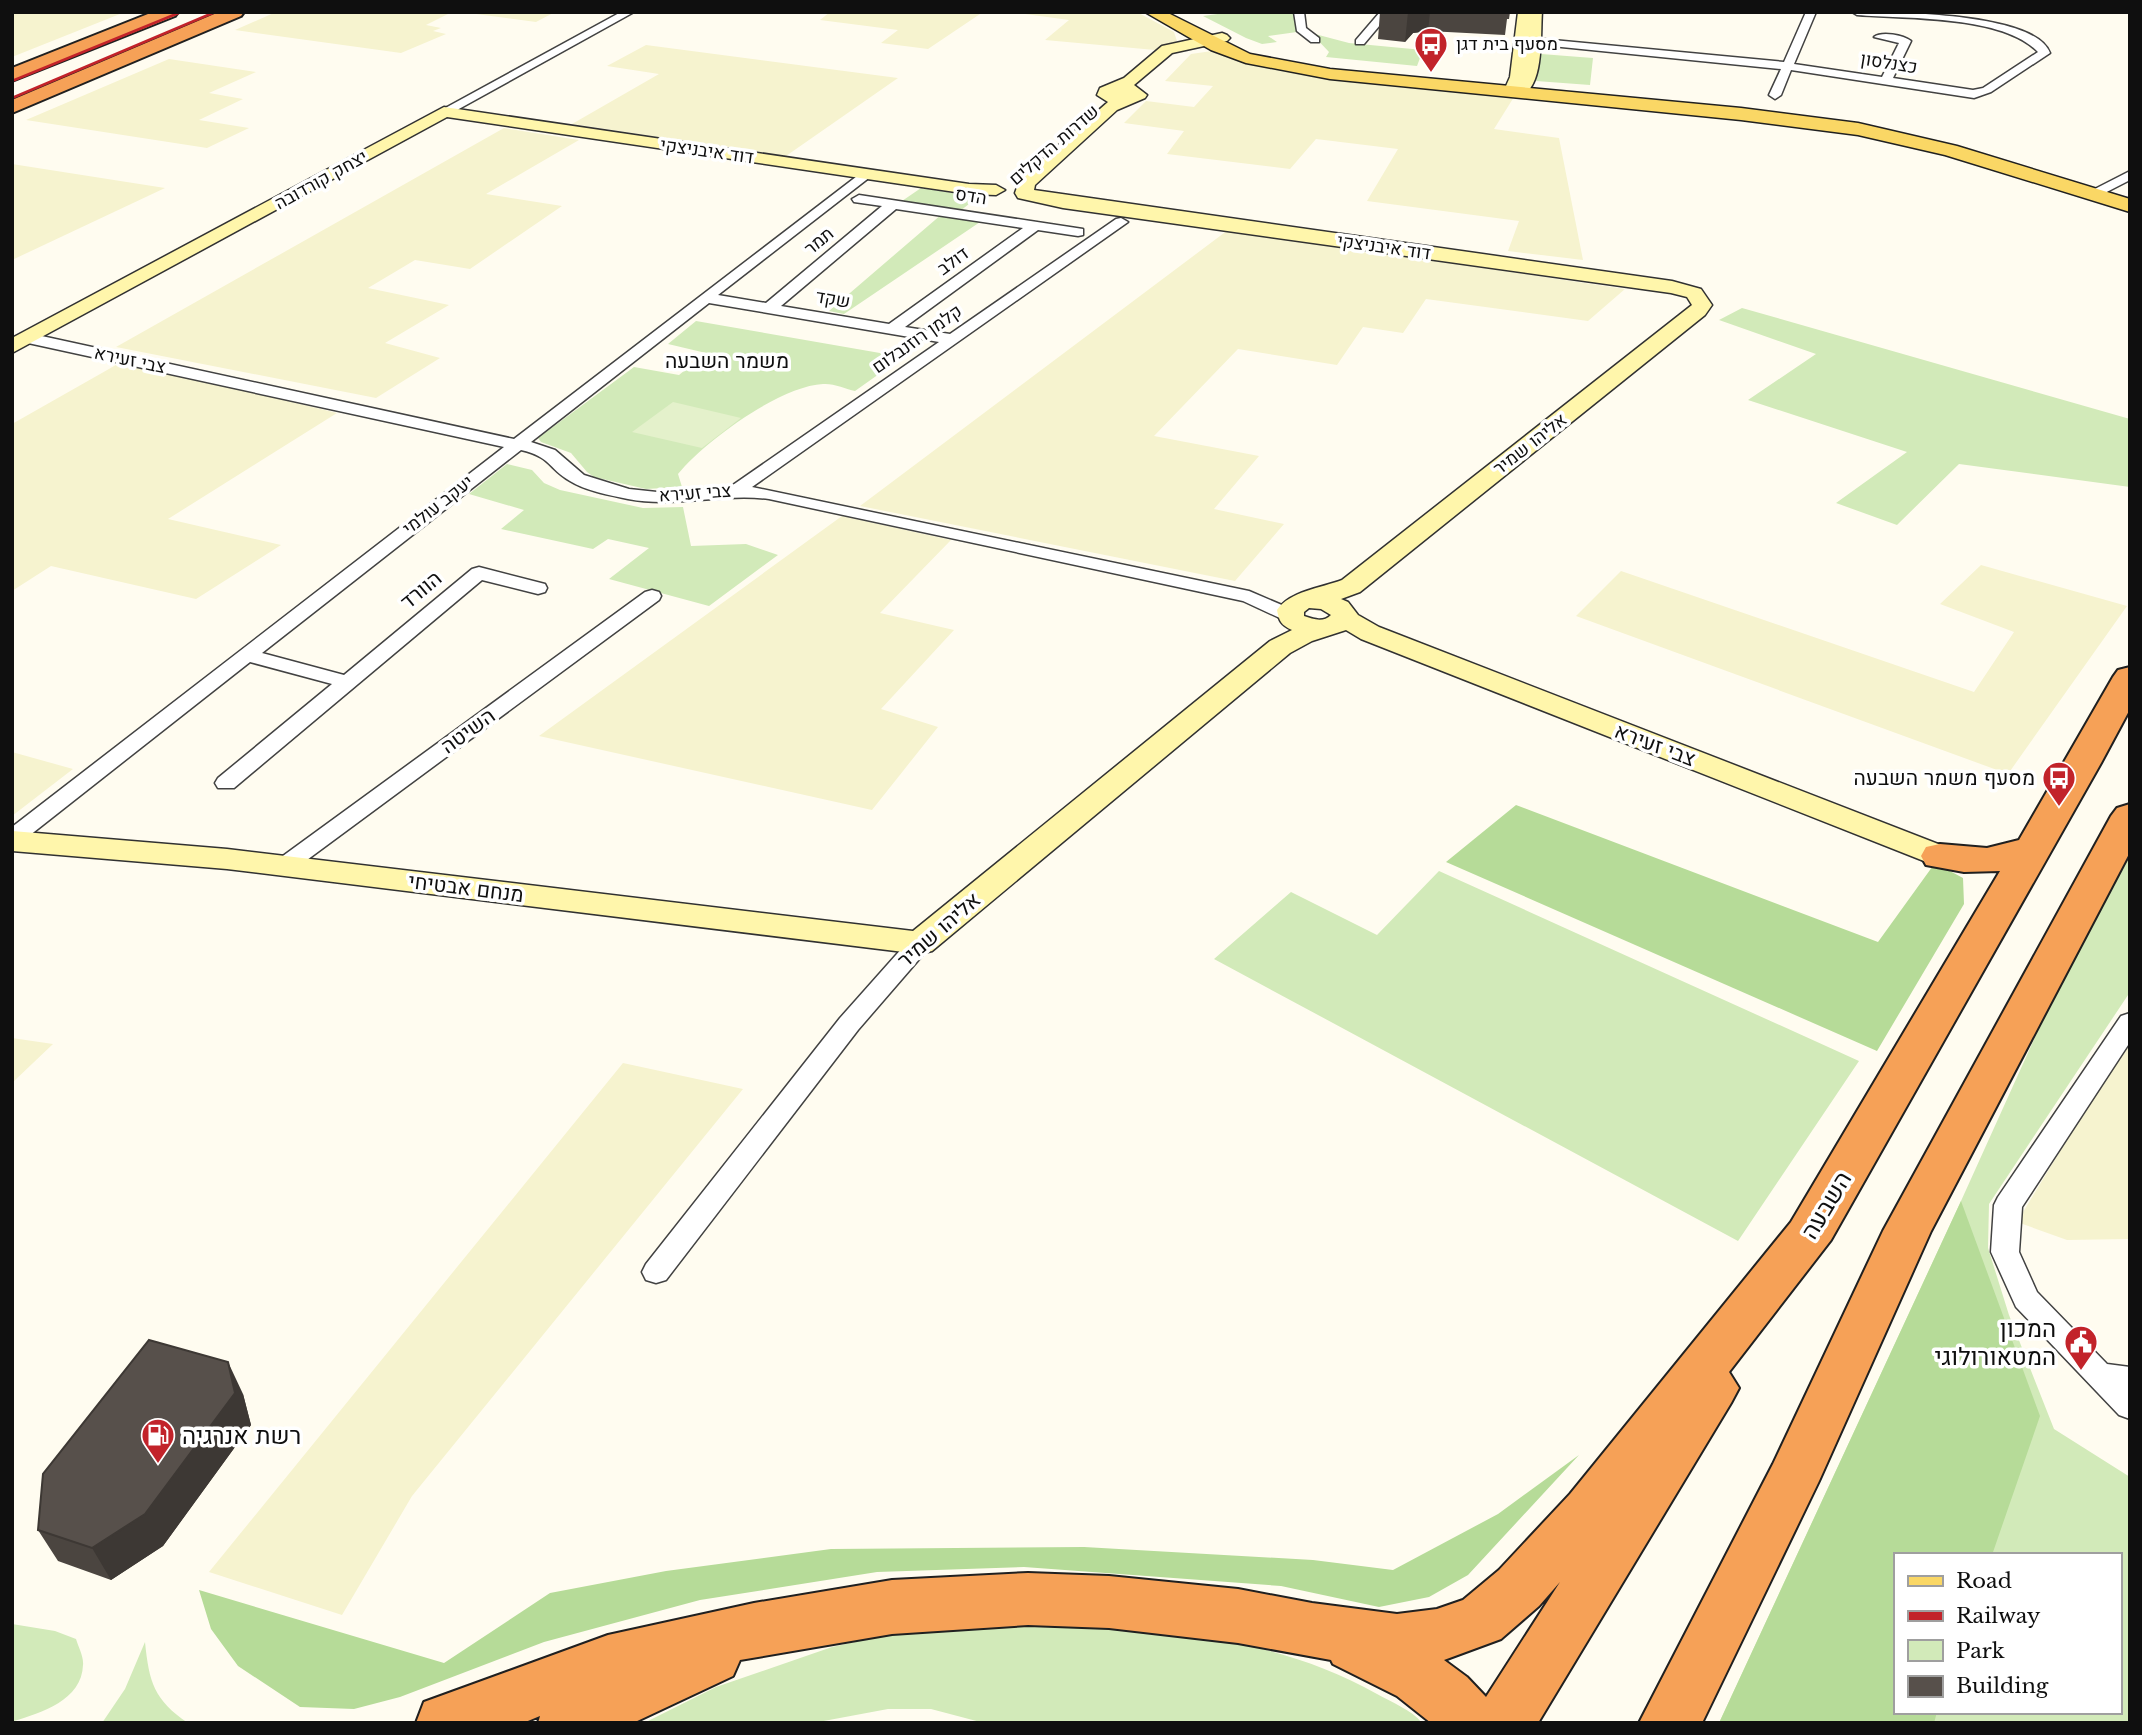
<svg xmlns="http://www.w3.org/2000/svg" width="2142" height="1735" viewBox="0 0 2142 1735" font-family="'Libre Baskerville',Heebo,serif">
<rect width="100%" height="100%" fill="#fffcf0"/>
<!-- farmland -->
<path fill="#f6f3cf" d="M12,12h113l-113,45z
M276,12h176l-26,13 15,3 -8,3 13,3 -45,19 -166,-23z
M461,12h94l-19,10z
M830,12h153l-55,37 -47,-6 17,-13 -78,-10z
M1010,12h127l37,20 3,9 -22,9 -110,-10 24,-20z
M646,45l252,33 -112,78 -214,-32 87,-50 -52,-8z
M1212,51l302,46 -20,32 65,9 24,122 -75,-9 11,-30 -152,-20 31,-52 -82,-10 -26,30 -123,-15 17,-23 -60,-8 22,-22 48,6 19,-21 -48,-5 26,-27z
M169,59l87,13 -47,21 34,6 -44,21 50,8 -42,20 -181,-28z
M504,128l75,12 -93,54 76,12 -92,63 -55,-9 -47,28 81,17 -64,38 55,15 -64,40 -260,-51z
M12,164l153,24 -153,72z
M1228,230l397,59 -37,32 -162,-22 -23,34 -40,-6 -26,38 -99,-16 -84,87 105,20 -45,53 70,15 -49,57 -375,-75z
M123,361l214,52 -169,106 113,26 -85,54 -145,-33 -39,25v-167z
M842,516l109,24 -71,73 74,17 -73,79 57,18 -66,83 -333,-74z
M1981,565l146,41 -119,168 -432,-158 45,-45 353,121 40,-60 -74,-28z
M12,752l61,17 -61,47z
M2130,1036v203l-63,1 -50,-18z
M12,1038l41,6 -41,39z
M623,1063l120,26 -331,407 -70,119 -133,-43z"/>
<!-- green -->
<path fill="#d2eab9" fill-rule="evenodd" d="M1232,12h61l4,20 -29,4 9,6 -15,2 -16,-6 -43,-22z
M1311,33l38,10 74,7 -6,16 -91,-9 3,-5z
M1541,54l52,4 -3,27 -54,-4z
M921,188l57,9 -18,14 -58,-10z
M942,214l41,6 -139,94 -15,-3z
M1742,308l388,111v68l-171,-23 -62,61 -61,-22 71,-51 -159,-52 68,-46 -97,-34z
M696,321l207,36 -48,34c-9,-2 -22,-8 -32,-7 -43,2 -118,57 -145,90l4,13 -36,2 -52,-12 -7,-5 -16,-19 -30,-11 -3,-4 96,-71 45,8 27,-22 -38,-9z
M507,464l25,6 12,13 16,7 83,18 40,-1 8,39 55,-2 32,11 -69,51 -100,-27 40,-31 -41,-9 -15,10 -92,-20 23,-19 -55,-16z
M2130,827v165l-141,212 -1,44 21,67 45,114 76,48v246h-411l242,-522zM1895,1555h224v157h-224z
M1439,871l420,190 -121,180 -524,-282 77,-67 86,43z
M1018,1621c124,7 249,11 359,73 14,8 35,16 45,29h-438l-53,-14h-43l-75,14h-169l72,-36 116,-40 82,-18z
M12,1624l43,7 21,8c2,7 8,18 7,26 -1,35 -42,48 -69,56z
M145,1642c4,40 9,58 43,81h-86l23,-34z"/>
<!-- forest -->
<path fill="#b6db98" d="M1516,805l362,137 57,-79 28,15 1,26 -87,147 -431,-189z
M1961,1201l79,215 -48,139h-97v157h42l-3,11h-215z
M1579,1455l-111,120 -39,22 -50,10 -98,-21 -257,-19 -147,5 -177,28 -156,42 -144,55 -46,12 -54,-2 -62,-41 -27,-37 -12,-39 245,73 106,-70 116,-22 165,-22 253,-2 229,13 80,10 105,-56z"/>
<!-- pitch -->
<path fill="#e4f1cb" d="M673,402l68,16 -39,30 -70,-16z"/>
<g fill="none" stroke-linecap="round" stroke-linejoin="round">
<defs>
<path id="street" d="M621,12h13l-186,103 -10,-3z
M1294,12h10l2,16 13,10v4h-8l-14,-11z
M1380,12h11l-27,32h-8v-4z
M1806,12h10l-22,52 88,13 17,-34 -25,-6c8,-6 29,-2 37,4l-18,37 80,12 10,-2 55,-36c-35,-37 -132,-33 -181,-37l-5,-3c38,0 183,0 198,41l-59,39 -17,6 -183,-28 -10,25 -6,4 -6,-4 12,-26 -259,-26 -5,-3 5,-3 262,25z
M865,170l6,4 -1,3 -152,118 48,8 116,-97 -28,-4 -2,-3 7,-4 224,34v6l-5,1 -40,-6 -133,97 45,7 166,-115 5,-1 7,4 -376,265 497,104 47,20 3,4 -3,4h-14l-39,-18 -474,-102c-47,-6 -95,9 -141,0 -19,-4 -42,-8 -58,-18 -22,-13 -19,-24 -49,-31l-259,203 82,22 128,-106 7,-2 66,17 2,4 -2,4 -7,2 -56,-14 -248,208h-16l-3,-5 3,-5 114,-94 -82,-22 -230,181 -8,2v-18l492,-380 -476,-104 -8,-5 3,-3 5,-2 486,106zM896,209l127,19 -134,96 -108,-18zM709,303l230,39 -209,145 -73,5 -28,-3 -45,-14 -29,-25 -24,-8z
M2130,171v9l-33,17h-10l-2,-3z
M652,590l7,2 2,4 -2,4 -367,271 -8,2 -8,-2 -3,-5 3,-5 369,-269z
M920,935l8,2 4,6 -4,6 -70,81 -192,250 -10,3 -10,-3 -4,-8 4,-8 194,-246 72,-81z
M2130,1013v29l-108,165 -3,45 18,40 70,72 23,3v52l-11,-4 -103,-108 -25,-55 3,-47 4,-8 123,-181z"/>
<path id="secondary" d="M1518,12h24c-2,23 3,78 -24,85l-6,-2 -6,-9 4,-9z
M1222,33l5,2 3,3 -3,3 -55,12 -38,32 13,10 -2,3 -28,12 -82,75 -1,5 638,91 29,8 11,16 -7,10 -345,277 -19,7 7,3 10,13 21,12 572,222 5,7 -5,7 -11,3 -11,-3 -568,-224 -15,-9 -34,11 -22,12 -358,298 -12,3 -693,-85 -215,-18v-20l215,18 686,82 357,-290 22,-11c-11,-5 -13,-9 -15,-20 13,-19 44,-22 65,-30l350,-275 -5,-8 -16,-4 -608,-85 -45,-10 -3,-5 5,-14 88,-77 -11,-7 3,-7 24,-10 38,-32zM1309,608l12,1 10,6c-8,8 -18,4 -27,1v-4z
M444,107l525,77 27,1 9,5 -9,5 -27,-1 -522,-77 -435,236v-15z"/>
<path id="primary" d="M1145,12h21l84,42 80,15 411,39 117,15 99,23 173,53v13l-185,-57 -87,-20 -117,-15 -411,-41 -84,-16 -35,-13z"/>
<path id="highway" d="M153,12h25l-3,4 -163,65v-13z
M219,12h25l-3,4 -229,97v-13z
M2130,667v42l-29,54 -270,477 -102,132 10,16 -8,15 -193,320h-107l-34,-27 -64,-32 -2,-4 -93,-17 -129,-15 -81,-3 -136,9 -152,26 -7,16 -100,47h-95l2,-7 -17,7h-107l8,-21 184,-67 146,-32 138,-23 136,-7 81,3 129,13 74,14 85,11 40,-5 26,-9 36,-30 71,-76 221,-272 209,-351 -36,1 -38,-7 -5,-9 5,-9 14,-3 47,4 32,-8 94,-163 5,-7zM1560,1582l-74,115 -19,-20 -23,-17 57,-21 38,-33z
M2130,804v48l-199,379 -112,250 -117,242h-63l134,-259 110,-233 228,-415 6,-8z"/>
</defs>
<!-- street casing -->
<use href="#street" stroke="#424242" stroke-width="3"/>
<!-- secondary casing -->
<use href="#secondary" stroke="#313131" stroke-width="3"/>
<!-- primary casing -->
<use href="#primary" stroke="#202020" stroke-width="3"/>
<!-- highway casing -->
<use href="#highway" stroke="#202020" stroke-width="4"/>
<!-- street -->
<use href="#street" fill="#fff" fill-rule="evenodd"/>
<!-- secondary -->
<use href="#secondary" fill="#fff6ab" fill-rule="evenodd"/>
<!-- primary -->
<use href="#primary" fill="#fad765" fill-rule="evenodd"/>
<!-- highway -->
<use href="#highway" fill="#f6a157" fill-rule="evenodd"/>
<!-- rail -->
<path stroke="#c2232a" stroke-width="2.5" d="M12,81l169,-69
M12,98l203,-86"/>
</g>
<!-- wall -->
<path fill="#4b4540" d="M1380,12h130l-1,7h-2l-2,16 -77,-4 -15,2 -8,9 -27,-3z
M243,1394l8,31 -88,121 -52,34 -53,-19 -20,-31z"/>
<!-- shaded-wall -->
<path fill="#3d3834" d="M1408,12h22l-2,19 -15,2 -8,9z
M228,1362l15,32 8,31 -88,121 -52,34 -19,-32z"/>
<!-- building -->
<path fill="#57504b" stroke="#3d3834" stroke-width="2" d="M149,1340l79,22 7,31 -90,121 -53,34 -54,-18 5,-56z"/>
<!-- icons -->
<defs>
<symbol id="bus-pin" viewBox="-11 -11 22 30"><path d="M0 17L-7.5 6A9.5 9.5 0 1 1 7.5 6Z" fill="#c2232a" stroke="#fff"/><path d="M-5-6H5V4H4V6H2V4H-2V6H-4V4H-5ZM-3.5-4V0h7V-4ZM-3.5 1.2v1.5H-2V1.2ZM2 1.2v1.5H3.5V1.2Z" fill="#fff"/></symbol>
<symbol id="civic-pin" viewBox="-11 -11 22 30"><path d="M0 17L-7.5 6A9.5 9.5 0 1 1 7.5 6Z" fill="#c2232a" stroke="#fff"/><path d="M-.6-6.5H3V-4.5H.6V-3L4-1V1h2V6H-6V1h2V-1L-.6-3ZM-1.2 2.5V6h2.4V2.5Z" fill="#fff"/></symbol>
<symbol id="fuel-pin" viewBox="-11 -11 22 30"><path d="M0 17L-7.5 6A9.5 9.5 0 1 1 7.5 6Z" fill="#c2232a" stroke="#fff"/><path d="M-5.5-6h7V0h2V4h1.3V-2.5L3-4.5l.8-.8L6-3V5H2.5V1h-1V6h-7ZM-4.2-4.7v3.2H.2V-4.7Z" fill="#fff"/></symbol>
</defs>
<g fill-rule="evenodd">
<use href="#bus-pin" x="1412" y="25" width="38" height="52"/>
<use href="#bus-pin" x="2040" y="759" width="38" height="52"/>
<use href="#civic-pin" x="2062" y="1323" width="38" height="52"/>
<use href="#fuel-pin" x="139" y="1416" width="38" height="52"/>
</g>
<g text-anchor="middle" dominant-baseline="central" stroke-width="7" stroke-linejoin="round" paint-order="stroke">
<!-- far-poi labels -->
<g font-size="18" fill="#0f0f0f" stroke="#fff" text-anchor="start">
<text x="1456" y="44">מסעף בית דגן</text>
</g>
<!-- far-street labels -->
<g font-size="18" fill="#0f0f0f" stroke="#fff">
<text transform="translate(1889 63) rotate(9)">כצנלסון</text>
<text transform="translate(1054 145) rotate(-41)">שדרות הדקלים</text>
<text transform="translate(707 151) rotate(8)">דוד איבניצקי</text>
<text transform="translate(321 180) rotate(-29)">יצחק קורדובה</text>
<text transform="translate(971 196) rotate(9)">הדס</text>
<text transform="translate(819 241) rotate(-40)">תמר</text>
<text transform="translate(1384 247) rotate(8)">דוד איבניצקי</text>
<text transform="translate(953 261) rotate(-36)">דולב</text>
<text transform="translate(833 299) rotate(10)">שקד</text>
<text transform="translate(917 339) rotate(-35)">קלמן רוזנבלום</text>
<text transform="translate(130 360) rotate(12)">צבי זעירא</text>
<text transform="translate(1530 444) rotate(-38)">אליהו שמיר</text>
<text transform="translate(695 493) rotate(-4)">צבי זעירא</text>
<text transform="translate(438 505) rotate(-38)">יעקב עולמי</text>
</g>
<!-- far-quarter labels -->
<g font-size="21" fill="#0f0f0f" stroke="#fff">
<text x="727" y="361">משמר השבעה</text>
</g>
<!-- street labels -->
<g font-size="21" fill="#0f0f0f" stroke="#fff">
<text transform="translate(421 590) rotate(-40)">הוורד</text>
<text transform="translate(468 731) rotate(-36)">השיטה</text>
<text transform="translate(1655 745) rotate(21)">צבי זעירא</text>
<text transform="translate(466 888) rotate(7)">מנחם אבטיחי</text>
<text transform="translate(939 930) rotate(-41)">אליהו שמיר</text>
</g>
<!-- poi labels -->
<g font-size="21" fill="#0f0f0f" stroke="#fff" text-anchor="end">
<text x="2035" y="778">מסעף משמר השבעה</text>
</g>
<!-- near-street labels -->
<g font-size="24" fill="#0f0f0f" stroke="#fff">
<text transform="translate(1826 1205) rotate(-59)">השבעה</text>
</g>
<!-- near-poi labels -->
<g font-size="24" fill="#0f0f0f" stroke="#fff" text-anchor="end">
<text x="2056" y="1328">המכון<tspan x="2056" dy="28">המטאורולוגי</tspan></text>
<text x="182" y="1435" text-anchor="start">רשת אנרגיה</text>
</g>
</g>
<!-- border -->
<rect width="2142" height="1735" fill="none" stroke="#0f0f0f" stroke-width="28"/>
<!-- legend -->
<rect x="1894" y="1553" width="228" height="161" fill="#ffffff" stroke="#9f9f9f" stroke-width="2"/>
<rect x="1908" y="1576" width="35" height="10" fill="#fad765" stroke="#9f9f9f" stroke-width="2"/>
<text x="1956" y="1588" font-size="21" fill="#0f0f0f">Road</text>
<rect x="1908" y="1611" width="35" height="10" fill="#c2232a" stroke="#9f9f9f" stroke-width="2"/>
<text x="1956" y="1623" font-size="21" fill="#0f0f0f">Railway</text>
<rect x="1908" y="1640" width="35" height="21" fill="#d2eab9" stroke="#9f9f9f" stroke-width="2"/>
<text x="1956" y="1658" font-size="21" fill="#0f0f0f">Park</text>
<rect x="1908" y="1676" width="35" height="21" fill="#57504b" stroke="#9f9f9f" stroke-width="2"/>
<text x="1956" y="1693" font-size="21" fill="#0f0f0f">Building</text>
</svg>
